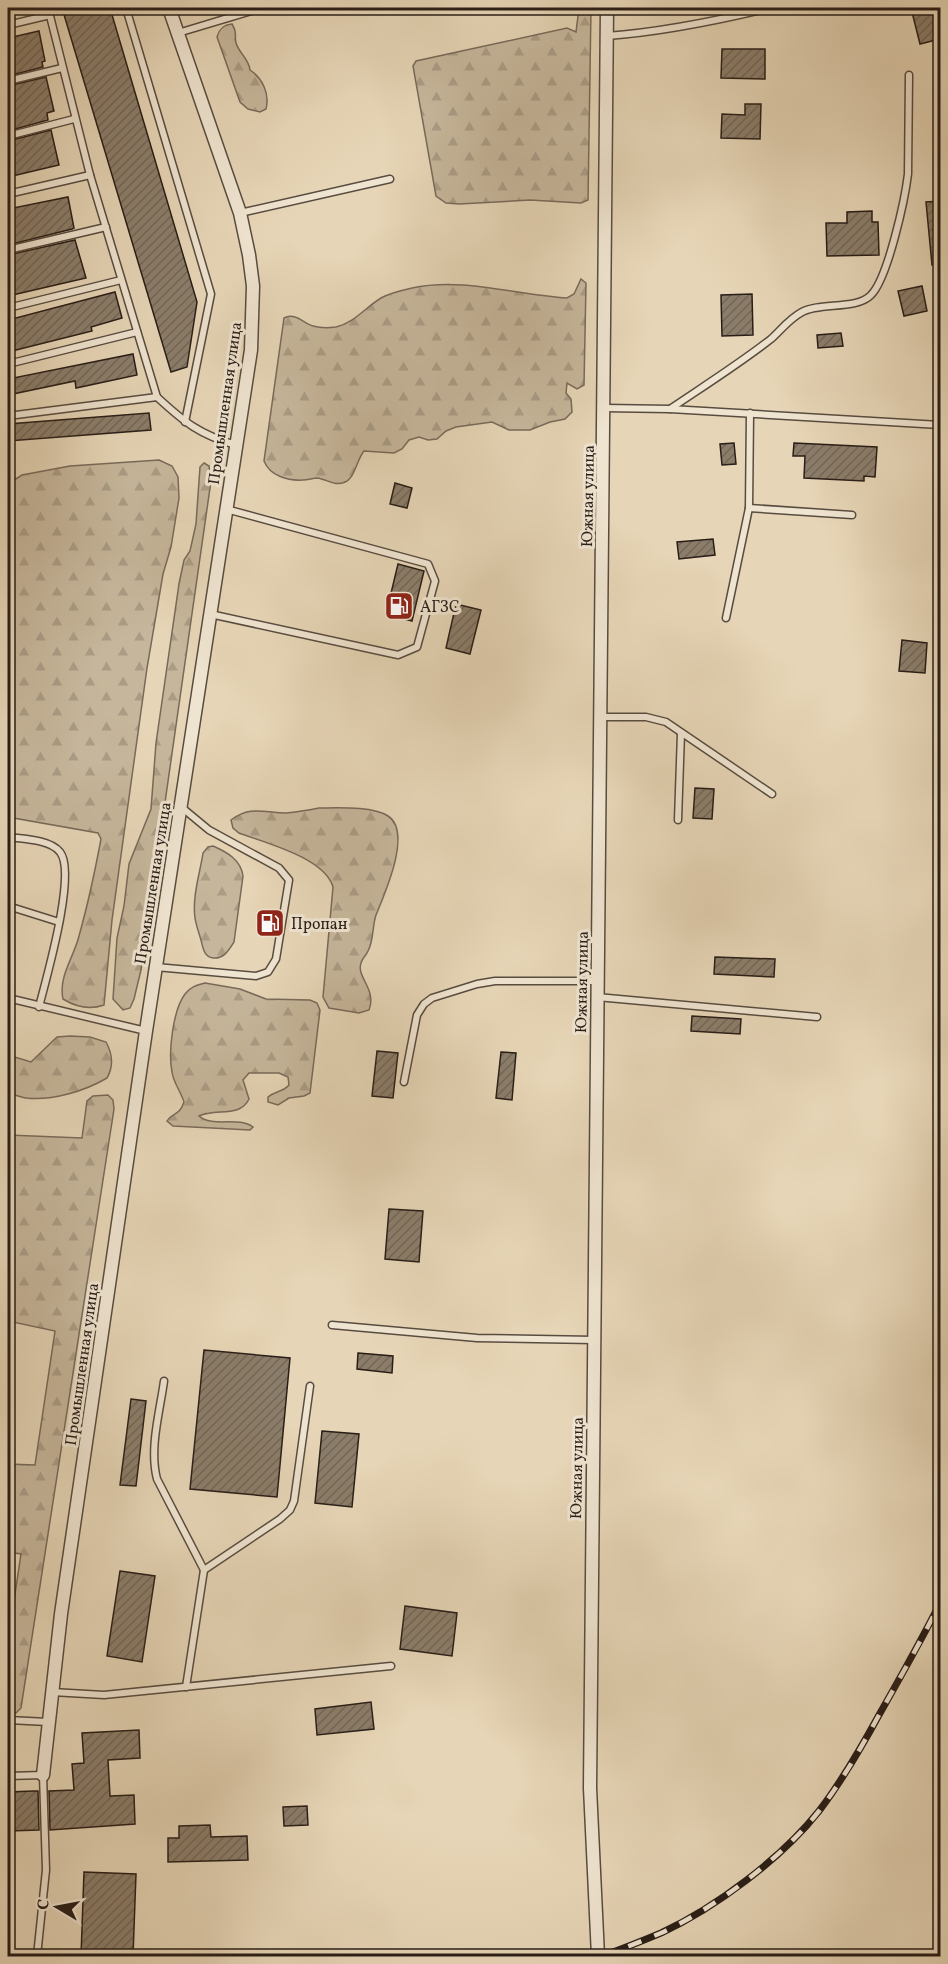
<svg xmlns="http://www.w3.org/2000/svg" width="948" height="1964" font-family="Vollkorn,serif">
<defs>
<pattern id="forest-firs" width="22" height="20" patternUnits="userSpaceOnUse" patternTransform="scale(1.5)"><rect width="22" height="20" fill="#c6b69b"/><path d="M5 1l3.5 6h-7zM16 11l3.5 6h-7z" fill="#aa9c85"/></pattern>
<pattern id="building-hatch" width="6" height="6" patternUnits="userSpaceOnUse" patternTransform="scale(1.5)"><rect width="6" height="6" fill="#8b7d6a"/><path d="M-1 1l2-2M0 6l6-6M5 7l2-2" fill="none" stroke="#726656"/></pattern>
</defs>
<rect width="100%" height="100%" fill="#e6d5b6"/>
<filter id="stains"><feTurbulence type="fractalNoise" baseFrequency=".00333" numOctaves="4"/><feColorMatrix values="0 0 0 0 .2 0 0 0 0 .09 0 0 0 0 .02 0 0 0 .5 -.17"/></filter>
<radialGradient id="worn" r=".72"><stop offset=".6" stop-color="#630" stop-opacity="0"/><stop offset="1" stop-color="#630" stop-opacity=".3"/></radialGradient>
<g fill="url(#forest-firs)" stroke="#786a5a" stroke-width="1.5">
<polygon points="579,8 591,8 588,200 581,203 530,200 459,204 446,203 436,196 413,66 416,61 567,28 576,32"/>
<path d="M232,24C238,33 234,34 236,43C239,53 249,59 250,70C262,78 270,93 266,109L260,112L248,109L240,102L217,37C219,29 223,25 232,24Z"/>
<path d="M581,279L586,283L584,385L577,389L567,383L566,393L571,399L572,412L565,419L550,422L530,430H509L492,422L456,427L446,431L437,439L428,440L419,437L409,440L402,449L394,453L364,451C357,459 355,478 345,482C335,487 327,479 317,478C313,478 308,480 303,480C288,481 270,476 264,461L284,318C295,312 303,323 313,326C320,328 328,328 336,327C354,323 366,307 381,298C389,293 403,290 412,288C462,277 516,295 567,298L574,294Z"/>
<path d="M159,460L172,466L178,477L179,498L171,547L163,574L147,668L112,920L104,1005C90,1010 76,1007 63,999C58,977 74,957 79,936C88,904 95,871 101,839L98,833L8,817V484L22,475L70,466Z"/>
<polygon points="204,463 209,466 211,481 141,970 134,999 130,1008 123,1010 113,999 117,938 124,906 129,864 151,809 156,743 179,584 184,560 190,551 196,524 200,467"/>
<path d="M319,808C338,808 372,806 388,816C413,832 384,895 376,915C372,927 374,940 368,951C366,956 362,958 361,963C356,977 377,989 369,1010L359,1013L329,1008L323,997L333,887C325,858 266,843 239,833L233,828L231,820C251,805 264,813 286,813C297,812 309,810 319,808Z"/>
<path d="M213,846C227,852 241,860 243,876L234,942C229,950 224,959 213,958C204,957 203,948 201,940C199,933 196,925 195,918C192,897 200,873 203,853L208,847Z"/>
<path d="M205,983L240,989L266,999L310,1000L317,1003L320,1010L310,1093L304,1096L289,1098L278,1105L268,1102V1097C275,1091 283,1092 289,1085L288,1077L279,1073H249L243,1080L249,1099C240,1118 216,1108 199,1116C213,1128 238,1116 253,1127L250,1130L173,1126L167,1121C172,1112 179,1117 184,1102C181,1092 173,1082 172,1072C168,1052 173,1010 185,994C190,987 197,985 205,983Z"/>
<path d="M70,1036L90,1037L106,1042C113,1055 114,1066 107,1078C85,1091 52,1101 26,1098C20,1097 13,1094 8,1093V1055L31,1062L57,1037Z"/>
<polygon points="108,1095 113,1100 114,1109 21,1708 16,1713 8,1712 8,1641 21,1554 8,1552 8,1464 35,1465 55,1331 8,1321 8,1135 82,1138 87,1101 93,1096"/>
</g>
<g fill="url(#building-hatch)" stroke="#291e18" stroke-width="1.5">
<polygon points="62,8 110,8 197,302 187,367 171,372"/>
<polygon points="911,8 940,8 940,39 920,44"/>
<polygon points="39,31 45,61 42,62 43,67 8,76 8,38"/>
<polygon points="722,49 765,49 765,79 721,78"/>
<polygon points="46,77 54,111 47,113 48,120 8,131 8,86"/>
<polygon points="745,104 761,104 760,139 721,138 722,114 745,115"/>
<polygon points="51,130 59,165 8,177 8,141"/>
<polygon points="68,197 74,228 72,229 8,245 8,209"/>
<polygon points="940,201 940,265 932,265 926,202"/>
<polygon points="872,211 872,222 878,222 879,255 827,256 826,223 847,223 847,212"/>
<polygon points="75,240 86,278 8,296 8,255"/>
<polygon points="922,286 927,311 904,316 898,291"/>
<polygon points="115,292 122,318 91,327 92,331 8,352 8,320"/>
<polygon points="752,294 753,335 722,336 721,295"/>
<polygon points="841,333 843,346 818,348 817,335"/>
<polygon points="133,354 137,375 76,388 75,381 8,395 8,379"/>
<polygon points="149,413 151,430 8,441 8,424"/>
<polygon points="734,443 736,464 722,465 720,444"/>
<polygon points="794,443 877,447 875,477 864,476 864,481 804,478 805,456 793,456"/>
<polygon points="395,483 412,488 407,508 390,504"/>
<polygon points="713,539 715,555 679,559 677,542"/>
<polygon points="398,564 424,571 412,621 386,614"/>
<polygon points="456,604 481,610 470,654 446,648"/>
<polygon points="902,640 927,643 925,673 899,671"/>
<polygon points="695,788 714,789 712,819 693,818"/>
<polygon points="715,957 775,959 774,977 714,974"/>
<polygon points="692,1016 741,1019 740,1034 691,1031"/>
<polygon points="377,1051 398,1053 393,1098 372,1096"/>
<polygon points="501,1052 516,1053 512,1100 496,1098"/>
<polygon points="389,1209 423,1211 419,1262 385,1259"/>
<polygon points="204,1350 290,1358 277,1497 190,1489"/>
<polygon points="358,1353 393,1356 392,1373 357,1369"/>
<polygon points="131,1399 146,1401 136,1486 120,1485"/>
<polygon points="322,1431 359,1434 352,1507 315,1503"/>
<polygon points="120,1571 155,1576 142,1662 107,1656"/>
<polygon points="405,1606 457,1613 452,1656 400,1649"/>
<polygon points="371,1702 374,1729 317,1735 315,1709"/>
<polygon points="139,1730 140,1758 108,1760 110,1796 134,1795 135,1824 50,1830 49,1791 74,1790 72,1764 84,1763 82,1733"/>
<polygon points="34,1791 38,1791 39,1830 8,1831 8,1792"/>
<polygon points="307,1806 308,1825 284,1826 283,1807"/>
<polygon points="210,1825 211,1837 247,1836 248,1860 168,1862 168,1838 179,1838 179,1826"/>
<polygon points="84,1872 136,1874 133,1956 81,1956"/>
</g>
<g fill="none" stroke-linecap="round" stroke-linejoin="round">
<g stroke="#584c40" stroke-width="9">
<g id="lane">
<polyline points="48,8 90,175 157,397"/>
<polyline points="126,8 211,294 185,422"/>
<polyline points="8,25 50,15"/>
<polyline points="178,33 261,8"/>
<path d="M607,36C663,32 716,21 770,8"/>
<polyline points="8,81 62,68"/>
<polyline points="8,136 74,119"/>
<polyline points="8,194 90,175"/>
<polyline points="240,213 390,179"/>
<polyline points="8,250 106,227"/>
<polyline points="8,308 121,280"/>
<polyline points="8,364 137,332"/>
<polyline points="604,408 670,409 940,425"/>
<path d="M670,409C704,386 739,364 771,339C781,330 789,319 802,312C820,302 857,310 871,295C888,278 905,199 908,174L909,75"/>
<path d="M8,416L157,397C184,422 200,435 236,445"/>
<polyline points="749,508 852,515"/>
<polyline points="210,614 398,655 417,647 435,581 428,564 226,509"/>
<polyline points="726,618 749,508 750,413"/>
<polyline points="601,717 646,717 666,722 772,794"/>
<polyline points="678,820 681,733"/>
<path d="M8,837C22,839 50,839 60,852C77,873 46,979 39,1007"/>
<polyline points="8,906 59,922"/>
<polyline points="156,967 256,976 268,972 276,959 289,880 279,868 209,830 180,806"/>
<polyline points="597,997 817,1017"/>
<polyline points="8,998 146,1031"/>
<polyline points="404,1082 417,1015 424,1004 432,998 477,984 495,981 598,981"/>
<polyline points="332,1325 477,1338 594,1340"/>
<path d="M164,1381C160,1411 149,1448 157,1479L204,1570L186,1687"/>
<polyline points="204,1570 280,1519 290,1510 294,1501 310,1386"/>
<polyline points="52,1692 104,1695 391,1666"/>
<polyline points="8,1720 48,1722"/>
<polyline points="8,1776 43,1775 46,1870 37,1956"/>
</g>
</g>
<g stroke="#584c40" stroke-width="15">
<g id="street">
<polyline points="43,1775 61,1614 146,1031 251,350 253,286 249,255 240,213 169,8"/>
<polyline points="598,1956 590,1788 607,8"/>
</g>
</g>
<use href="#lane" stroke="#efe4d0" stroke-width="6"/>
<use href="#street" stroke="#efe4d0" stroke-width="12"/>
<g stroke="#291e18" stroke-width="7">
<path id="rail" d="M602,1956C622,1949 642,1941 661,1933C715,1908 782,1858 819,1811C842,1781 861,1748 879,1715C900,1678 921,1641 940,1603"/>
</g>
<use href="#rail" stroke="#efe4d0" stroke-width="4.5" stroke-dasharray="14" stroke-linecap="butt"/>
</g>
<defs>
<g id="fuel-square" transform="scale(1.5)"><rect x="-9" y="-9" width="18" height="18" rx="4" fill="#8f2418" stroke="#efe4d0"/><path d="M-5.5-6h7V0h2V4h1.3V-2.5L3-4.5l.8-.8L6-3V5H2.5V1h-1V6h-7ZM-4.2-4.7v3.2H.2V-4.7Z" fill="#fff"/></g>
</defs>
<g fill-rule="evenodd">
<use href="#fuel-square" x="399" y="606"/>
<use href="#fuel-square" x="270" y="923"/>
</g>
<g text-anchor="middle" stroke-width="6" stroke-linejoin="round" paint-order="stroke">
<g font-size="16" fill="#291e18" stroke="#efe4d0">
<text transform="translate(224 403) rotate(-82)" y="6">Промышленная улица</text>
<text transform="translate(587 496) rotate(-89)" y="6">Южная улица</text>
<text transform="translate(152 883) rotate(-81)" y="6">Промышленная улица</text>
<text transform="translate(581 982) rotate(-89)" y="6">Южная улица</text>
<text transform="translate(81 1364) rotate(-82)" y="6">Промышленная улица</text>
<text transform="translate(576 1468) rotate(-89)" y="6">Южная улица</text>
</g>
<g font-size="16" fill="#291e18" stroke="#efe4d0" text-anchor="start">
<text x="420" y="612">АГЗС</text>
<text x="291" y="929">Пропан</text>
</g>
</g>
<rect width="948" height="1964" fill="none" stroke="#e6d5b6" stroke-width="30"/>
<rect x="9" y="9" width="930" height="1946" fill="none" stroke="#291e18" stroke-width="3"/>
<rect x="15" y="15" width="918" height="1934" fill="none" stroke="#291e18" stroke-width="1.5"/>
<g transform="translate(57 1907) rotate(280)" stroke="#efe4d0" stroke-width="4.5" paint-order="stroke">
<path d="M0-4.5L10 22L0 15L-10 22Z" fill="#291e18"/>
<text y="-9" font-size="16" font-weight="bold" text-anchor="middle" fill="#291e18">С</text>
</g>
<rect width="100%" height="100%" filter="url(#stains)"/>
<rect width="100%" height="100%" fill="url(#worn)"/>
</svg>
